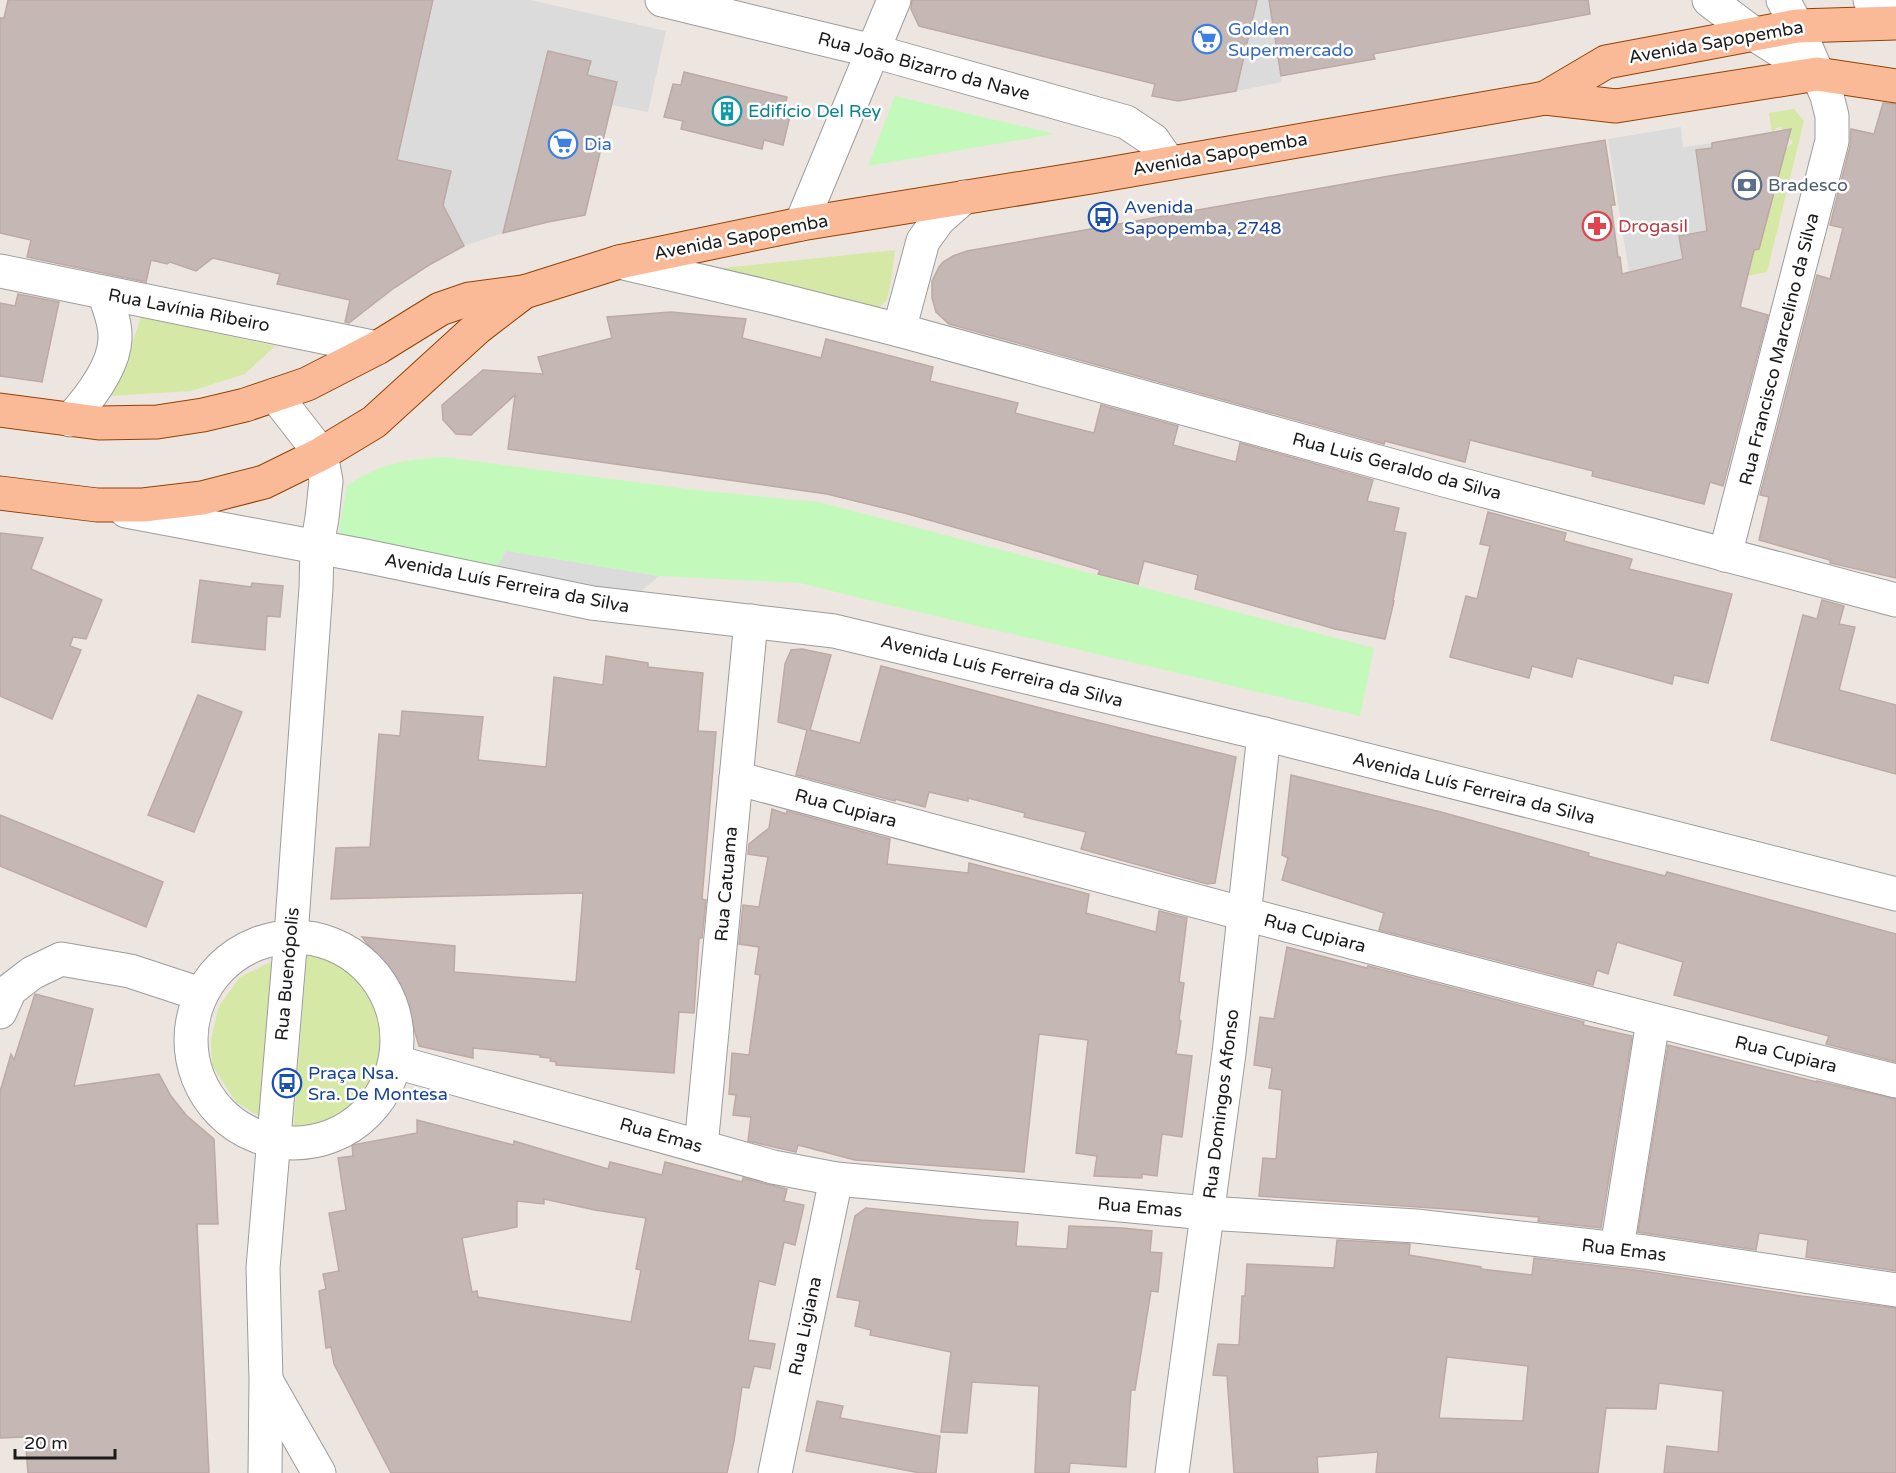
<svg xmlns="http://www.w3.org/2000/svg" width="1896" height="1473" font-family="'Varela Round',sans-serif">
<rect width="100%" height="100%" fill="#ede6e0"/>
<g fill="#d5e8a5">
<polygon points="1794,109 1804,121 1767,272 1747,276 1754,250 1759,249 1785,149 1793,143 1780,126 1772,132 1769,113"/>
<polygon points="895,250 891,281 887,300 873,313 713,269"/>
<polygon points="141,317 275,346 245,374 191,391 108,396 128,356"/>
<polygon points="307,954 339,961 361,983 382,1023 383,1064 363,1102 331,1125 293,1131"/>
<polygon points="283,956 271,1124 236,1102 212,1065 211,1039 219,1006 240,977"/>
</g>
<g fill="#c4f9bc">
<polygon points="895,96 1055,134 868,166"/>
<path d="M444,457L696,490L819,502L1374,648L1360,716L876,602L800,583L659,576L506,551L494,571L345,543L339,530L347,486C380,463 405,460 444,457Z"/>
</g>
<g fill="#dbdbdb">
<polygon points="434,0 531,0 666,31 648,112 611,105 617,82 587,75 590,61 548,52 503,233 464,246 442,204 451,171 397,161"/>
<polygon points="1257,0 1301,0 1306,24 1273,29 1282,82 1236,91"/>
<polygon points="1681,127 1683,147 1712,143 1731,280 1633,298 1608,139"/>
<polygon points="506,551 659,576 634,597 494,571"/>
</g>
<g fill="#c4b7b4" stroke="#bea9a3" stroke-width="1.5" fill-rule="evenodd">
<polygon points="8,0 433,0 397,160 451,171 443,205 464,246 429,265 394,288 349,323 345,322 350,300 277,284 280,274 213,258 196,271 170,262 167,264 151,260 146,282 27,257 31,240 0,233 0,18 4,18"/>
<polygon points="912,0 1257,0 1236,91 1178,101 1152,96 1155,84 919,26 911,9"/>
<polygon points="1269,0 1588,0 1590,14 1373,54 1375,59 1281,76"/>
<polygon points="548,51 591,61 587,75 617,82 585,215 548,222 503,233"/>
<polygon points="684,72 787,97 784,110 791,112 783,145 764,140 762,149 681,129 683,121 664,117 673,84 681,85"/>
<polygon points="1883,103 1896,104 1896,578 1830,563 1830,560 1759,540 1769,497 1760,495 1817,275 1830,279 1843,228 1830,225 1850,146 1851,129 1874,134"/>
<polygon points="1791,129 1759,249 1754,250 1740,307 1768,315 1723,486 1710,482 1704,504 1592,476 1593,471 1470,440 1465,462 1385,441 1384,444 949,324 936,312 932,298 932,281 939,267 943,262 953,256 967,251 1389,176 1605,140 1615,205 1611,205 1618,257 1620,257 1622,274 1683,259 1679,236 1707,231 1696,150 1712,148 1712,143"/>
<polygon points="18,294 59,302 42,382 0,376 0,303 15,306"/>
<polygon points="671,312 746,319 742,338 821,358 826,339 933,367 930,381 1018,403 1015,413 1094,433 1101,405 1178,426 1173,445 1236,462 1240,443 1373,480 1367,501 1399,508 1394,531 1406,533 1393,601 1394,601 1385,639 1335,629 1195,589 1198,575 1144,561 1138,584 1098,574 1100,570 1023,547 908,514 827,494 508,449 515,395 471,435 456,434 443,420 442,405 483,370 543,374 538,357 612,338 607,317"/>
<polygon points="1488,512 1566,533 1564,541 1632,559 1629,569 1732,594 1708,683 1674,675 1672,684 1577,658 1572,677 1532,666 1529,678 1450,657 1466,596 1477,599 1490,546 1480,544"/>
<polygon points="0,533 43,538 31,569 102,600 86,639 73,637 70,646 81,650 52,719 0,696"/>
<polygon points="200,580 251,587 252,583 283,586 280,617 267,616 265,650 192,642"/>
<polygon points="1822,600 1844,606 1839,624 1855,627 1839,690 1896,705 1896,774 1771,740 1803,615 1817,619"/>
<polygon points="802,649 831,655 810,730 860,743 881,666 1052,711 1236,757 1215,883 1207,884 1081,849 1086,832 1024,817 1025,813 968,798 968,801 929,792 925,807 895,799 895,801 796,775 807,730 778,722 785,664 791,650"/>
<polygon points="606,656 648,663 648,667 703,673 698,731 716,732 702,899 706,900 702,938 699,938 694,1013 679,1012 674,1073 556,1065 556,1062 550,1061 551,1058 540,1057 540,1055 473,1048 473,1058 419,1046 412,1022 383,964 362,937 455,946 454,972 576,982 583,893 331,899 336,848 370,847 379,734 400,736 402,711 483,717 478,760 546,767 554,677 603,685"/>
<polygon points="198,695 242,712 194,832 148,815"/>
<polygon points="1291,775 1441,812 1589,853 1588,856 1665,876 1667,872 1896,934 1896,1062 1826,1044 1829,1036 1674,995 1683,962 1617,942 1608,974 1597,970 1593,985 1379,930 1384,913 1282,880 1288,858 1282,855"/>
<polygon points="772,809 786,814 787,811 890,839 887,864 968,873 969,863 1089,894 1086,913 1156,932 1159,911 1187,918 1179,982 1184,983 1179,1020 1181,1021 1176,1054 1192,1056 1182,1137 1162,1134 1157,1176 1142,1174 1142,1178 1094,1176 1097,1156 1076,1153 1088,1040 1039,1034 1024,1172 855,1160 798,1145 796,1152 748,1141 751,1117 733,1115 736,1095 729,1094 732,1053 749,1055 760,975 755,974 759,947 739,944 743,905 759,907 768,857 748,854 749,844 769,828"/>
<polygon points="0,815 163,882 146,927 0,866"/>
<polygon points="1287,947 1367,968 1368,966 1584,1022 1583,1025 1632,1036 1601,1228 1538,1221 1539,1217 1461,1210 1259,1196 1263,1158 1276,1159 1282,1090 1269,1088 1272,1068 1254,1065 1260,1017 1274,1019"/>
<polygon points="35,994 93,1009 74,1086 159,1074 171,1096 186,1115 214,1139 218,1224 197,1224 209,1473 28,1473 25,1437 0,1438 0,1092 11,1054 14,1060"/>
<polygon points="1668,1045 1817,1082 1817,1081 1896,1099 1896,1271 1806,1257 1808,1240 1759,1233 1756,1250 1638,1232"/>
<path d="M417,1120L514,1145V1141L608,1169L610,1162L662,1175L665,1162L742,1182L743,1178L787,1189L784,1201L804,1205L795,1245L784,1242L775,1285L759,1281L748,1340L775,1344L770,1369L754,1366L749,1388L742,1387L734,1441L727,1473H391L334,1364L331,1347L326,1348L319,1291L326,1289L323,1274L339,1271L329,1213L346,1210L338,1158L353,1156L352,1145L417,1133ZM544,1199L595,1210L646,1218L636,1269L641,1270L631,1322L478,1297L477,1291L472,1292L462,1238L517,1227V1201L544,1204Z"/>
<polygon points="866,1208 981,1220 1018,1222 1016,1246 1067,1249 1069,1226 1122,1228 1152,1231 1150,1252 1162,1253 1158,1292 1151,1291 1135,1390 1131,1390 1126,1467 1070,1463 1069,1473 1035,1473 1039,1386 972,1382 967,1433 941,1432 951,1352 870,1335 871,1330 855,1326 860,1301 837,1297 855,1216"/>
<path d="M1337,1240L1410,1244L1409,1255L1481,1267V1269L1532,1275L1534,1258L1643,1271L1801,1296L1896,1308V1473H1664L1667,1446L1718,1452L1723,1391L1659,1383L1656,1409L1606,1408L1598,1473H1376L1378,1452L1317,1457L1318,1473H1234L1227,1376L1213,1375L1218,1344L1239,1345L1242,1296H1245L1247,1264L1334,1268ZM1447,1357L1528,1366L1523,1421L1439,1418Z"/>
<polygon points="817,1401 843,1406 840,1418 940,1436 936,1473 920,1473 806,1451"/>
</g>
<g fill="none" stroke-linecap="round" stroke-linejoin="round">
<g stroke="#9c9c9c" stroke-width="35">
<g id="minor">
<polyline points="662,0 873,51 1126,122 1153,140 1169,163"/>
<polyline points="1709,0 1754,34 1817,74"/>
<polyline points="1870,0 1896,9"/>
<polyline points="801,224 894,0"/>
<polyline points="619,262 769,297 899,330 1444,480 1896,600"/>
<polyline points="0,271 377,348"/>
<polyline points="899,330 923,241 939,219 964,197"/>
<path d="M70,420C88,400 114,367 115,339C116,323 109,308 104,293"/>
<polyline points="126,511 365,556 592,603 834,631 1264,734 1896,894"/>
<polyline points="1725,555 1832,141 1832,116 1827,96 1797,26 1783,0"/>
<path d="M736,778C1122,882 1508,985 1896,1081"/>
<circle cx="294" cy="1040" r="103"/>
<polyline points="0,1012 10,990 32,973 61,959 130,971 200,994"/>
<polyline points="396,1062 773,1167 836,1179 914,1186 1207,1213 1416,1226 1645,1252 1896,1290"/>
<polyline points="701,1147 751,621"/>
<polyline points="1617,1248 1653,1021"/>
<polyline points="267,1382 319,1473"/>
<polyline points="265,1473 266,1380 263,1268 291,936 316,588 317,546 322,518 326,481 321,454 275,395"/>
<polyline points="775,1473 836,1179"/>
<polyline points="1172,1473 1229,1053 1264,734"/>
</g>
</g>
<g stroke="#924200" stroke-width="35">
<g id="major">
<polyline points="1545,98 1606,62 1797,26 1896,23"/>
<polyline points="0,410 99,423 157,422 203,415 245,405 307,384 377,348 440,309 469,299 522,292"/>
<polyline points="0,493 97,505 143,505 202,498 264,482 321,454 374,422 477,328 524,292 619,262 801,224 1091,177 1545,98 1616,106 1817,74 1896,86"/>
</g>
</g>
<use href="#minor" stroke="#fff" stroke-width="33"/>
<use href="#major" stroke="#fbba97" stroke-width="33"/>
</g>
<defs>
<g id="supermarket-ring" transform="scale(1.5)"><circle r="9.5" fill="#fff" stroke="#3f7fe0" stroke-width="1.5"/><path d="M-6-5.5h2.5l.6 2H6L4.5 2H-2.5L-4.4-4H-6ZM-1.5 3.2a1.3 1.3 0 1 0 .1 0ZM3 3.2a1.3 1.3 0 1 0 .1 0Z" fill="#3f7fe0"/></g>
<g id="building-ring" transform="scale(1.5)"><circle r="9.5" fill="#fff" stroke="#0f9aa8" stroke-width="1.5"/><path d="M-4-6H4V6H1V3H-1V6H-4ZM-2.5-4.3h1.7v1.8h-1.7ZM.8-4.3h1.7v1.8H.8ZM-2.5-1h1.7V.8h-1.7ZM.8-1h1.7V.8H.8Z" fill="#0f9aa8"/></g>
<g id="bank-ring" transform="scale(1.5)"><circle r="9.5" fill="#fff" stroke="#5c6f8a" stroke-width="1.5"/><path d="M-6-4H6V4H-6ZM0-2.3a2.3 2.3 0 1 0 0 4.6a2.3 2.3 0 1 0 0-4.6Z" fill="#5c6f8a"/></g>
<g id="bus-ring" transform="scale(1.5)"><circle r="9.5" fill="#fff" stroke="#1a4fb4" stroke-width="1.5"/><path d="M-5-6H5V4H4V6H2V4H-2V6H-4V4H-5ZM-3.5-4V0h7V-4ZM-3.5 1.2v1.5H-2V1.2ZM2 1.2v1.5H3.5V1.2Z" fill="#1a4fb4"/></g>
<g id="pharmacy-ring" transform="scale(1.5)"><circle r="9.5" fill="#fff" stroke="#e0444e" stroke-width="1.5"/><path d="M-2-6h4v4h4v4h-4v4h-4v-4h-4v-4h4Z" fill="#e0444e"/></g>
</defs>
<g fill-rule="evenodd">
<use href="#supermarket-ring" x="1207" y="39"/>
<use href="#building-ring" x="727" y="111"/>
<use href="#supermarket-ring" x="563" y="144"/>
<use href="#bank-ring" x="1747" y="185"/>
<use href="#bus-ring" x="1103" y="217"/>
<use href="#pharmacy-ring" x="1597" y="226"/>
<use href="#bus-ring" x="287" y="1083"/>
</g>
<g text-anchor="middle" stroke-width="5" stroke-linejoin="round" paint-order="stroke">
<g font-size="18" fill="#366cbe" stroke="#fff" text-anchor="start">
<text x="1228" y="35">Golden<tspan x="1228" dy="21">Supermercado</tspan></text>
<text x="584" y="150">Dia</text>
</g>
<g font-size="18" fill="#1b1b1b" stroke="#fff">
<text transform="translate(1716 42) rotate(-10)" y="6">Avenida Sapopemba</text>
<text transform="translate(924 66) rotate(15)" y="6">Rua João Bizarro da Nave</text>
<text transform="translate(1220 154) rotate(-10)" y="6">Avenida Sapopemba</text>
<text transform="translate(741 237) rotate(-11)" y="6">Avenida Sapopemba</text>
<text transform="translate(189 310) rotate(11)" y="6">Rua Lavínia Ribeiro</text>
<text transform="translate(1779 349) rotate(-76)" y="6">Rua Francisco Marcelino da Silva</text>
<text transform="translate(1397 466) rotate(15)" y="6">Rua Luis Geraldo da Silva</text>
<text transform="translate(507 583) rotate(11)" y="6">Avenida Luís Ferreira da Silva</text>
<text transform="translate(1002 671) rotate(14)" y="6">Avenida Luís Ferreira da Silva</text>
<text transform="translate(1474 788) rotate(14)" y="6">Avenida Luís Ferreira da Silva</text>
<text transform="translate(846 808) rotate(15)" y="6">Rua Cupiara</text>
<text transform="translate(726 884) rotate(-85)" y="6">Rua Catuama</text>
<text transform="translate(1315 933) rotate(15)" y="6">Rua Cupiara</text>
<text transform="translate(287 974) rotate(-85)" y="6">Rua Buenópolis</text>
<text transform="translate(1786 1054) rotate(14)" y="6">Rua Cupiara</text>
<text transform="translate(1221 1104) rotate(-83)" y="6">Rua Domingos Afonso</text>
<text transform="translate(661 1135) rotate(16)" y="6">Rua Emas</text>
<text transform="translate(1140 1207) rotate(5)" y="6">Rua Emas</text>
<text transform="translate(1624 1250) rotate(7)" y="6">Rua Emas</text>
<text transform="translate(805 1326) rotate(-78)" y="6">Rua Ligiana</text>
</g>
<g font-size="18" fill="#0d838f" stroke="#fff" text-anchor="start">
<text x="748" y="117">Edifício Del Rey</text>
</g>
<g font-size="18" fill="#4e5e75" stroke="#fff" text-anchor="start">
<text x="1768" y="191">Bradesco</text>
</g>
<g font-size="18" fill="#164399" stroke="#fff" text-anchor="start">
<text x="1124" y="213">Avenida<tspan x="1124" dy="21">Sapopemba, 2748</tspan></text>
<text x="308" y="1079">Praça Nsa.<tspan x="308" dy="21">Sra. De Montesa</tspan></text>
</g>
<g font-size="18" fill="#be3a42" stroke="#fff" text-anchor="start">
<text x="1618" y="232">Drogasil</text>
</g>
</g>
<path d="M15 1449v9h100v-9" fill="none" stroke="#1b1b1b" stroke-width="3"/>
<text x="24" y="1449" font-size="18" fill="#1b1b1b" stroke="#ffffff" stroke-width="4.5" paint-order="stroke">20 m</text>
</svg>
